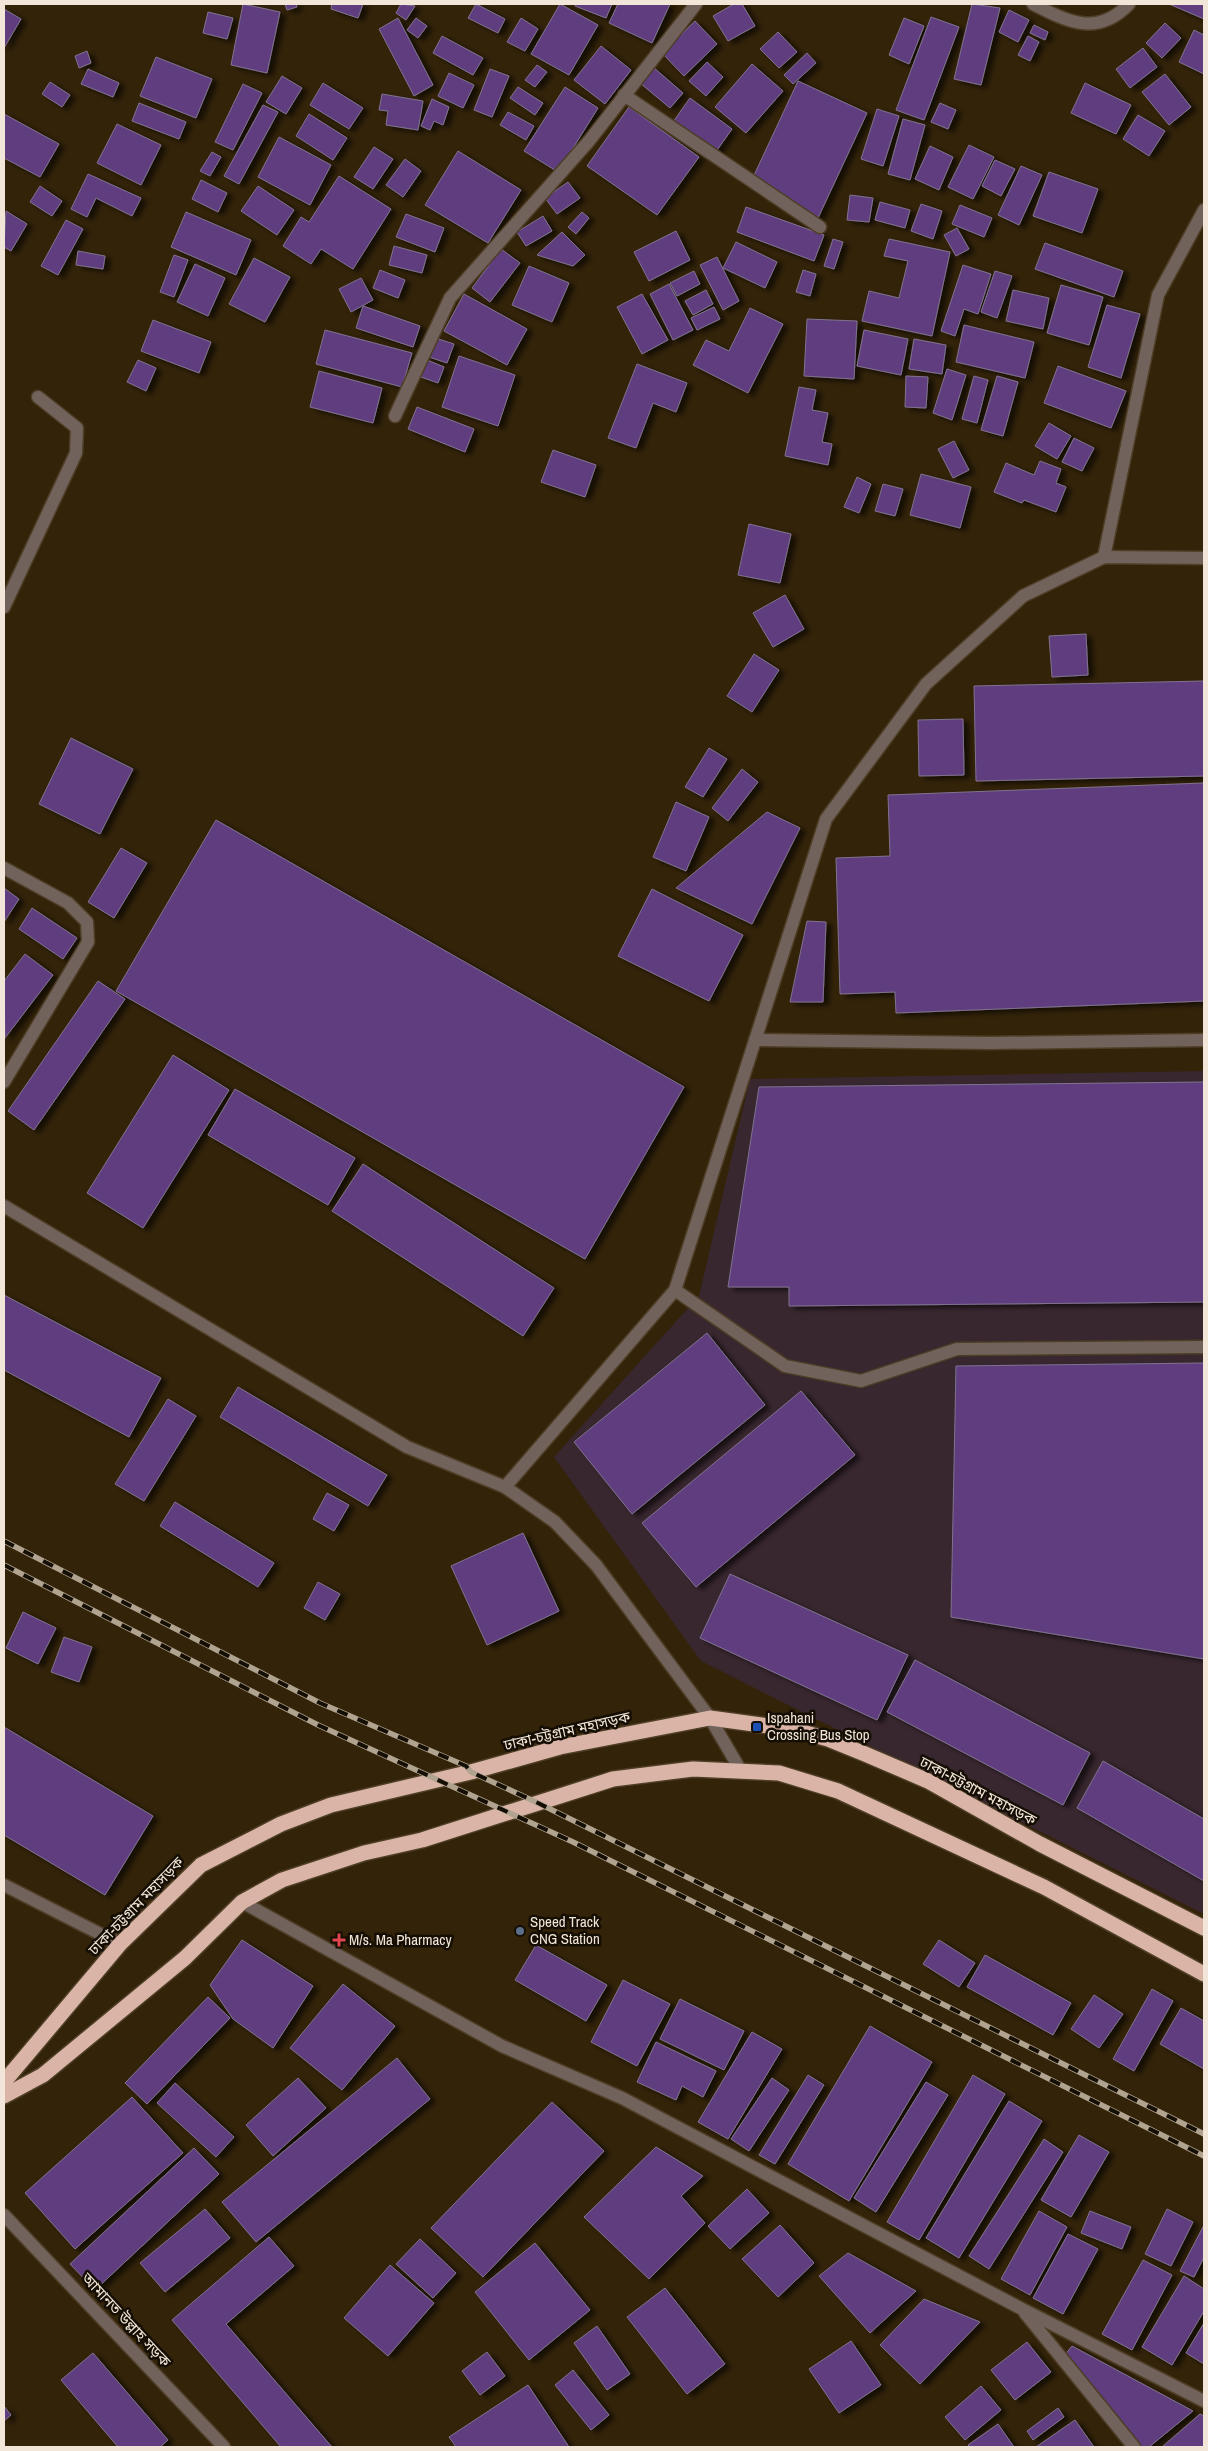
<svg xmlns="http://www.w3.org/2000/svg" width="1208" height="2451" font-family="'Archivo Narrow','Noto Sans Bengali',sans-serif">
<defs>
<filter id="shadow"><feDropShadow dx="5.5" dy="3" stdDeviation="2.5" flood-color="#0009"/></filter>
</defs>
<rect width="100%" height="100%" fill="#332309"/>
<polygon fill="#39272f" points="1204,1071 1204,1914 701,1661 554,1457 699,1296 750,1079"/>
<g fill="#5e3d7e" stroke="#807390" filter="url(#shadow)">
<polygon points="243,4 280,12 267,73 231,65"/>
<polygon points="285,4 296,4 297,7 287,10"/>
<polygon points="332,4 363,4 358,18 331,9"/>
<polygon points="401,4 415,6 406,20 396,13"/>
<polygon points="476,4 505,19 498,33 468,18"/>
<polygon points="560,4 598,25 569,75 531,54"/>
<polygon points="576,4 612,4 606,18 575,6"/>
<polygon points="618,4 670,4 652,43 609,23"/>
<polygon points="734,4 742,4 755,26 728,41 713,16"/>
<polygon points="972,4 1000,8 981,85 954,79"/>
<polygon points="1169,4 1204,4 1204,19"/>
<polygon points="4,9 21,19 4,48"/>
<polygon points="1009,10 1029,20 1018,42 999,32"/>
<polygon points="208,12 233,18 227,39 203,33"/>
<polygon points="931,17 959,27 924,120 896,110"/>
<polygon points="398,18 433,85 414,96 379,29"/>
<polygon points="416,18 427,26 418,38 407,30"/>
<polygon points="521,18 538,29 525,51 507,42"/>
<polygon points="904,18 924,26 909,64 889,55"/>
<polygon points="695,21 717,44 684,76 662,53"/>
<polygon points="1165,23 1181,38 1162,58 1146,43"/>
<polygon points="1034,25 1048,32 1045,40 1030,33"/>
<polygon points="1194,30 1204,35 1204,74 1179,62"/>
<polygon points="778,32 797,52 779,68 760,49"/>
<polygon points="442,36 483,58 473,75 433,53"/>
<polygon points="1028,36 1039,42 1030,61 1018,55"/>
<polygon points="601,46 631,70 605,104 574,80"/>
<polygon points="1143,48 1157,67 1130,88 1116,69"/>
<polygon points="87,51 91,63 79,68 75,56"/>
<polygon points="807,53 816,63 793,84 784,75"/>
<polygon points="156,57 212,79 196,118 140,96"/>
<polygon points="707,62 723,77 706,96 689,81"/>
<polygon points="752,64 783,91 746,133 715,107"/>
<polygon points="537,65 547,72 535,87 525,80"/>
<polygon points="653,67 683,93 670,108 640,83"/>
<polygon points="88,69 119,83 113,97 81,84"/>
<polygon points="490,69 509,76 492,117 474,110"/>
<polygon points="449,73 474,85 463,108 438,96"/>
<polygon points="1165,74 1191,107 1169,125 1142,92"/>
<polygon points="282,76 302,88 286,114 266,102"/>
<polygon points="798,81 867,113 818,218 749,186"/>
<polygon points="50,82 70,95 62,107 42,94"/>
<polygon points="323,83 363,108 349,129 310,105"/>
<polygon points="1085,83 1131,105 1116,134 1071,113"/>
<polygon points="243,84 262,93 233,150 215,142"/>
<polygon points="518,87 543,103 535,115 510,98"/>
<polygon points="565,87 598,108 558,172 524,151"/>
<polygon points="382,94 423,101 418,130 386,125 388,111 379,110"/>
<polygon points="690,98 732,129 715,153 673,122"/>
<polygon points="432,99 449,107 443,125 434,121 430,130 421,126"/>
<polygon points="139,103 186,122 179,139 132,121"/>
<polygon points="940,103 956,110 948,129 931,122"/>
<polygon points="263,105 278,112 239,184 224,176"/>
<polygon points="629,107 699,157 657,215 587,166"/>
<polygon points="877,109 899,116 883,166 861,159"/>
<polygon points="508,112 534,126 526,140 500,125"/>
<polygon points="4,114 59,144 40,177 4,158"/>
<polygon points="309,114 347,138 333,160 296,136"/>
<polygon points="1138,115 1165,131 1149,156 1123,139"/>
<polygon points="903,119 925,125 910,180 888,174"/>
<polygon points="117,124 161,145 141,185 97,163"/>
<polygon points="279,137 331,165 310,205 258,177"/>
<polygon points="969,145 994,157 973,199 948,187"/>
<polygon points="930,146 953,157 939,190 915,179"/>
<polygon points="374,147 393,159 373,189 354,177"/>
<polygon points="458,151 521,190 488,243 425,205"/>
<polygon points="212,152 221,157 210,176 200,171"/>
<polygon points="405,159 421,171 403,197 386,185"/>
<polygon points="995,160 1015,169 1001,196 982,186"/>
<polygon points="1021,166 1042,175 1019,225 998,215"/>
<polygon points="1049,172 1098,189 1082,233 1033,216"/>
<polygon points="88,174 141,198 132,216 96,198 87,217 71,209"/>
<polygon points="339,176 391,209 353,269 321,249 311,264 283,246 301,217 309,222"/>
<polygon points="201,180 227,193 218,212 192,199"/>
<polygon points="568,182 580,198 557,214 545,198"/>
<polygon points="40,186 62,201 52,216 30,202"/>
<polygon points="258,186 294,210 277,235 241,211"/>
<polygon points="850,195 873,198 869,222 847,220"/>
<polygon points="880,202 910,210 905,228 875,220"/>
<polygon points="921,204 942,211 933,239 911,231"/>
<polygon points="960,205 992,218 984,237 952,224"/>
<polygon points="746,207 824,235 814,261 737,232"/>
<polygon points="6,211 27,224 11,251 4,247"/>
<polygon points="186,212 251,240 236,275 171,247"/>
<polygon points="582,212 589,218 576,234 568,227"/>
<polygon points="406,214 444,228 435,252 396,237"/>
<polygon points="543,216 552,231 526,246 517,232"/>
<polygon points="66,220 83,229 58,275 41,266"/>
<polygon points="957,228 969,249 956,256 944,235"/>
<polygon points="676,231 690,260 649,281 634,252"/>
<polygon points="562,232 585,255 573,266 537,255"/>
<polygon points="833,239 843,242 834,269 824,266"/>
<polygon points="889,239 950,252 932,336 862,321 869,291 899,298 908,261 884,256"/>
<polygon points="736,242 777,262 765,288 723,268"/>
<polygon points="1045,243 1123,271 1114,297 1035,269"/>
<polygon points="394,246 427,255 422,273 389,265"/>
<polygon points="501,249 520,263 490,302 472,288"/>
<polygon points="78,251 105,256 103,269 76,265"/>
<polygon points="174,255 188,260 174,297 160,292"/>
<polygon points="717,257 739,301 723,310 700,265"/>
<polygon points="254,258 290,277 265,322 229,304"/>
<polygon points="195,264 225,278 208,316 177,302"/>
<polygon points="963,265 991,274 978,314 964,309 955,336 941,331"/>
<polygon points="529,266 569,283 552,322 512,305"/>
<polygon points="380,270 405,280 398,298 373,288"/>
<polygon points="803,270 816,274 810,296 796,292"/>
<polygon points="694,271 700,284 677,296 670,283"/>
<polygon points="995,271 1012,276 997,318 981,312"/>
<polygon points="361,278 373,300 351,312 339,289"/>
<polygon points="669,284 693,330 673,340 650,294"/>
<polygon points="1061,285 1103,297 1089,345 1047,333"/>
<polygon points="706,290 713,304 693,315 685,301"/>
<polygon points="1013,290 1049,298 1043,329 1006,321"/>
<polygon points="464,294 527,329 507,365 444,331"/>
<polygon points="642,294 668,340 642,354 617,307"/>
<polygon points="1107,305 1140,314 1121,378 1088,367"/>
<polygon points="363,306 420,326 413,347 356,328"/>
<polygon points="714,307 720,319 697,330 691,318"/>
<polygon points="750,308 783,324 748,393 693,365 706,340 729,351"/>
<polygon points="807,319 857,321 854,379 804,376"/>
<polygon points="153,320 211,342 199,373 141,351"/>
<polygon points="964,325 1034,342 1025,378 956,362"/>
<polygon points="325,330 412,353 402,387 316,364"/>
<polygon points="864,330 908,339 901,375 857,366"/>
<polygon points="432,337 454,344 447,363 426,356"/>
<polygon points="914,339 946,345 942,374 909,369"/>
<polygon points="459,356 515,375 498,426 442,407"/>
<polygon points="138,360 156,368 146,391 127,382"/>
<polygon points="427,360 444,367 438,383 421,377"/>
<polygon points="637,364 687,383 676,412 653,403 636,448 608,438"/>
<polygon points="1058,366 1126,391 1111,428 1044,403"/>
<polygon points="947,369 966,375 952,420 933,413"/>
<polygon points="319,371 382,388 373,423 310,407"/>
<polygon points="906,376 928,377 926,408 905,407"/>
<polygon points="974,376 988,380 977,423 962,419"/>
<polygon points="997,376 1018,382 1003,436 981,430"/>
<polygon points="799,387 816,390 812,410 828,413 822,442 832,444 828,465 785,456"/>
<polygon points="417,407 474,429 465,452 408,429"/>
<polygon points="1049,423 1071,436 1057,459 1035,446"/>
<polygon points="1074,438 1094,448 1082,471 1062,462"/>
<polygon points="954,441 969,470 953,478 938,449"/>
<polygon points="553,450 596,465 585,497 541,482"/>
<polygon points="1040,461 1061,469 1056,483 1066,487 1056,512 1024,500 1022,503 994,492 1006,463 1034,475"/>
<polygon points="921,474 971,487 960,528 910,515"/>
<polygon points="857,477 871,484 859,513 844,507"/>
<polygon points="883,484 903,489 895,516 875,511"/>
<polygon points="749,524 791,534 780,583 738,575"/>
<polygon points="785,595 804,629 773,647 753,613"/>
<polygon points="1086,634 1088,675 1052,677 1049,636"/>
<polygon points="754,654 779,670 752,712 727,696"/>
<polygon points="1204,681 1204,776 976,781 974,686"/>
<polygon points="963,719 964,775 919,776 918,720"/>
<polygon points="71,738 133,769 100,834 39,804"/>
<polygon points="709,748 727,759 703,797 685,787"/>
<polygon points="742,769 758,782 728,821 712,808"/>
<polygon points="1204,783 1204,1001 896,1013 895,992 840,994 836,858 890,856 888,795"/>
<polygon points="676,802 709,817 686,871 653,857"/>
<polygon points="767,812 800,828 752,924 676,888"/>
<polygon points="216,820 684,1087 585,1259 116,991"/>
<polygon points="121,848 147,863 114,918 88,902"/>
<polygon points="4,888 19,899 4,922"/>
<polygon points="652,889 743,935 709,1001 618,956"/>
<polygon points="32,908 77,938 63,959 19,929"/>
<polygon points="807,921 826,922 823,1002 790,1002"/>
<polygon points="25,954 53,975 5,1038 4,981"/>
<polygon points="98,981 125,999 34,1130 8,1111"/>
<polygon points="173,1055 229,1090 143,1228 87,1193"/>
<polygon points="1204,1082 1204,1302 789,1306 789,1287 728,1287 759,1087"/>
<polygon points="235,1089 355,1158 328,1205 208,1135"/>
<polygon points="363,1164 554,1288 523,1336 332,1211"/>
<polygon points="4,1295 161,1378 129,1437 4,1370"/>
<polygon points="707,1333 765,1405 632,1514 574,1442"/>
<polygon points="1204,1363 1204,1659 951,1617 956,1366"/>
<polygon points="238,1387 387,1475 368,1506 220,1417"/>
<polygon points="801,1391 855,1455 696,1587 642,1523"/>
<polygon points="168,1399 196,1416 144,1501 115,1484"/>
<polygon points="327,1493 349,1505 334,1531 313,1519"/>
<polygon points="175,1502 274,1563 258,1587 160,1526"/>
<polygon points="523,1533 559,1611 487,1645 451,1566"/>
<polygon points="730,1574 908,1655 877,1720 700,1638"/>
<polygon points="318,1582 340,1594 325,1620 304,1608"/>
<polygon points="23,1612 56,1628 38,1664 6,1648"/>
<polygon points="64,1637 92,1647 79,1682 51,1672"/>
<polygon points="915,1660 1090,1753 1063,1805 887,1712"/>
<polygon points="4,1727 153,1816 105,1895 4,1835"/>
<polygon points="1103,1761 1204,1819 1204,1881 1077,1808"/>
<polygon points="242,1940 313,1986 273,2048 233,2019 210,1985"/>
<polygon points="939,1940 975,1963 959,1987 923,1964"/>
<polygon points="536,1945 607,1985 586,2021 515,1980"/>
<polygon points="985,1955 1071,2003 1053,2035 967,1987"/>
<polygon points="623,1980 670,2004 637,2066 591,2042"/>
<polygon points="343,1984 395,2026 342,2090 290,2048"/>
<polygon points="1152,1989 1173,2001 1134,2071 1113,2059"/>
<polygon points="1094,1995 1123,2014 1099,2048 1071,2029"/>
<polygon points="208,1997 230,2018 147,2104 125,2083"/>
<polygon points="680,1999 744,2031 724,2070 660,2039"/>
<polygon points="1181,2008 1204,2021 1204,2069 1160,2044"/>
<polygon points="870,2026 932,2062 849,2201 788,2164"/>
<polygon points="752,2032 782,2049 728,2139 698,2122"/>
<polygon points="656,2042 716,2071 703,2097 682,2086 676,2100 637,2082"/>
<polygon points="397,2058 430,2099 256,2242 222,2202"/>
<polygon points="808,2075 824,2085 775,2164 759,2155"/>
<polygon points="973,2075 1005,2094 919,2240 887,2222"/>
<polygon points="298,2078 326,2108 273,2156 246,2125"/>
<polygon points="772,2078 789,2090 749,2151 731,2139"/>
<polygon points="926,2082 948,2095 876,2212 854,2198"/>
<polygon points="175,2083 234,2137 216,2157 157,2103"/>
<polygon points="132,2097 183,2153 75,2249 25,2193"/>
<polygon points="1009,2101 1042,2121 959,2258 926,2238"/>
<polygon points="552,2102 604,2151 483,2277 431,2228"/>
<polygon points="1079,2135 1109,2152 1071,2217 1041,2200"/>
<polygon points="1044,2139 1063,2152 989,2269 969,2256"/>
<polygon points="656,2147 703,2176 681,2196 705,2223 649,2279 584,2217"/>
<polygon points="194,2148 219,2174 95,2290 70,2264"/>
<polygon points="747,2189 769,2213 730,2249 708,2226"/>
<polygon points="205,2209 230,2238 165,2292 140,2263"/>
<polygon points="1167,2209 1193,2222 1171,2266 1145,2254"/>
<polygon points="1039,2211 1067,2227 1030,2295 1001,2279"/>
<polygon points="1090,2211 1131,2227 1122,2249 1081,2233"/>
<polygon points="780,2225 814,2263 778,2297 742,2259"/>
<polygon points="1204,2225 1204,2257 1194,2277 1180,2271"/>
<polygon points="1068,2234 1098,2249 1063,2314 1033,2298"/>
<polygon points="269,2237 294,2266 226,2324 332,2447 281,2447 172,2320"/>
<polygon points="420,2239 456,2273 433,2298 396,2264"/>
<polygon points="535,2243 590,2310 529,2360 475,2292"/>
<polygon points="848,2253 916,2291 870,2333 819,2276"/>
<polygon points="1143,2260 1172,2275 1132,2350 1102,2334"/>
<polygon points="390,2265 434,2303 388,2356 344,2318"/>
<polygon points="1184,2276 1204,2289 1204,2311 1172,2365 1142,2347"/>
<polygon points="665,2288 725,2364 687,2394 627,2317"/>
<polygon points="924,2299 980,2322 920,2384 880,2345"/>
<polygon points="1204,2323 1204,2364 1186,2353"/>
<polygon points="597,2326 630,2374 607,2390 574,2343"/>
<polygon points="851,2341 881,2385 839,2413 809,2369"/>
<polygon points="1027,2342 1051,2372 1015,2400 991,2370"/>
<polygon points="1072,2346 1193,2411 1149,2447 1141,2447 1064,2356"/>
<polygon points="487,2352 505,2376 480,2395 462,2371"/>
<polygon points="93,2353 168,2440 160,2447 118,2447 61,2380"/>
<polygon points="573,2370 609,2415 591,2430 555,2385"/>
<polygon points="528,2385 569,2447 456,2447 449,2437"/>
<polygon points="981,2386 1001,2410 965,2440 945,2417"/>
<polygon points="4,2406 11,2415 4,2421"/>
<polygon points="1058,2408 1064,2417 1033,2440 1027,2431"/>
<polygon points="1200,2414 1204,2416 1204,2447 1162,2447"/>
<polygon points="1075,2420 1094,2447 1036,2447"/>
<polygon points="998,2424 1014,2447 970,2447 968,2445"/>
</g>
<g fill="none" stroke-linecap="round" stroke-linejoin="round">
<g stroke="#4e3e26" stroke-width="15">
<polyline id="lane" points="675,1290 785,1366 861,1381 957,1349 1204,1347"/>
</g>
<g stroke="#4e3e26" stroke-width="15">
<g id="street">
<path d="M1033,4C1068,22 1097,37 1129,4"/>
<polyline points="624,95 820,227"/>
<polyline points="395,416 450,298 589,141 696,4"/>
<polyline points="1104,557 1158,295 1204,210"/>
<polyline points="4,607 76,453 77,428 38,397"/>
<polyline points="4,868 68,903 87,922 88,942 4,1082"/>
<polyline points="755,1040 990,1043 1204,1040"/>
<polyline points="4,1206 407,1447 505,1487 555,1522 596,1565 710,1718 741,1771"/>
<polyline points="505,1487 675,1290 826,819 926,684 1023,596 1104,557 1204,558"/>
<polyline points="4,1885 120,1944"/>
<polyline points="242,1902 502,2046 622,2098 1022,2309 1204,2401"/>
<polyline points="4,2215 224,2447"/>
<polyline points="1025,2313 1134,2447"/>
</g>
</g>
<g stroke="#4e3e26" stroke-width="18">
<g id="highway">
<polyline points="4,2082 120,1944 201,1865 281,1824 331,1805 471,1772 560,1747 710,1718 791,1729 828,1739 865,1754 928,1781 1040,1844 1204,1928"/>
<polyline points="4,2096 43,2075 185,1958 242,1902 282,1880 364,1853 422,1840 613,1779 693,1769 779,1773 838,1791 1044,1887 1204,1974"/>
</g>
</g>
<use href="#lane" stroke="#71625c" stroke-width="12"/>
<use href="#street" stroke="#71625c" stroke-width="12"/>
<use href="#highway" stroke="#dab5a7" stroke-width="15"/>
<g stroke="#b0a390" stroke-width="5.5">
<g id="rail">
<polyline points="4,1541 320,1703 466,1766 471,1772 538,1803 1204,2134"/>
<polyline points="4,1565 318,1725 573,1842 1204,2156"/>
</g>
</g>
<use href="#rail" stroke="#150e04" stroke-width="4" stroke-dasharray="11" stroke-linecap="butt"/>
</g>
<rect fill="#1a4fb4" stroke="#150e04" stroke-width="2" x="752" y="1722" width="10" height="10" rx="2.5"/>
<circle fill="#5c6f8a" stroke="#150e04" stroke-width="2" cx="520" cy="1931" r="5"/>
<path fill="#e0444e" stroke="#150e04" stroke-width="2" d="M336.5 1932.5h5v5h5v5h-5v5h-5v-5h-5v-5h5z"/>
<g text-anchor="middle" stroke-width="5" stroke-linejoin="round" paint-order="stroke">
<g font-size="15" fill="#f1e6d7" stroke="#150e04" text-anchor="start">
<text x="767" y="1723">Ispahani<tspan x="767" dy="17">Crossing Bus Stop</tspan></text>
<text x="530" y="1927">Speed Track<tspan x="530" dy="17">CNG Station</tspan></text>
<text x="349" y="1945">M/s. Ma Pharmacy</text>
</g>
<g font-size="15" fill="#f1e6d7" stroke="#150e04">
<text transform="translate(567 1731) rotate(-13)" y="5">ঢাকা-চট্টগ্রাম মহাসড়ক</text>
<text transform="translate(978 1791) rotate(28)" y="5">ঢাকা-চট্টগ্রাম মহাসড়ক</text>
<text transform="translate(136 1906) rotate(-46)" y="5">ঢাকা-চট্টগ্রাম মহাসড়ক</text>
<text transform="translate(126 2320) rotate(47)" y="5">আমানত উল্লাহ সড়ক</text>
</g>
</g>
<rect width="1208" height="2451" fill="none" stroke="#f1e6d7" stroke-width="10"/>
</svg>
